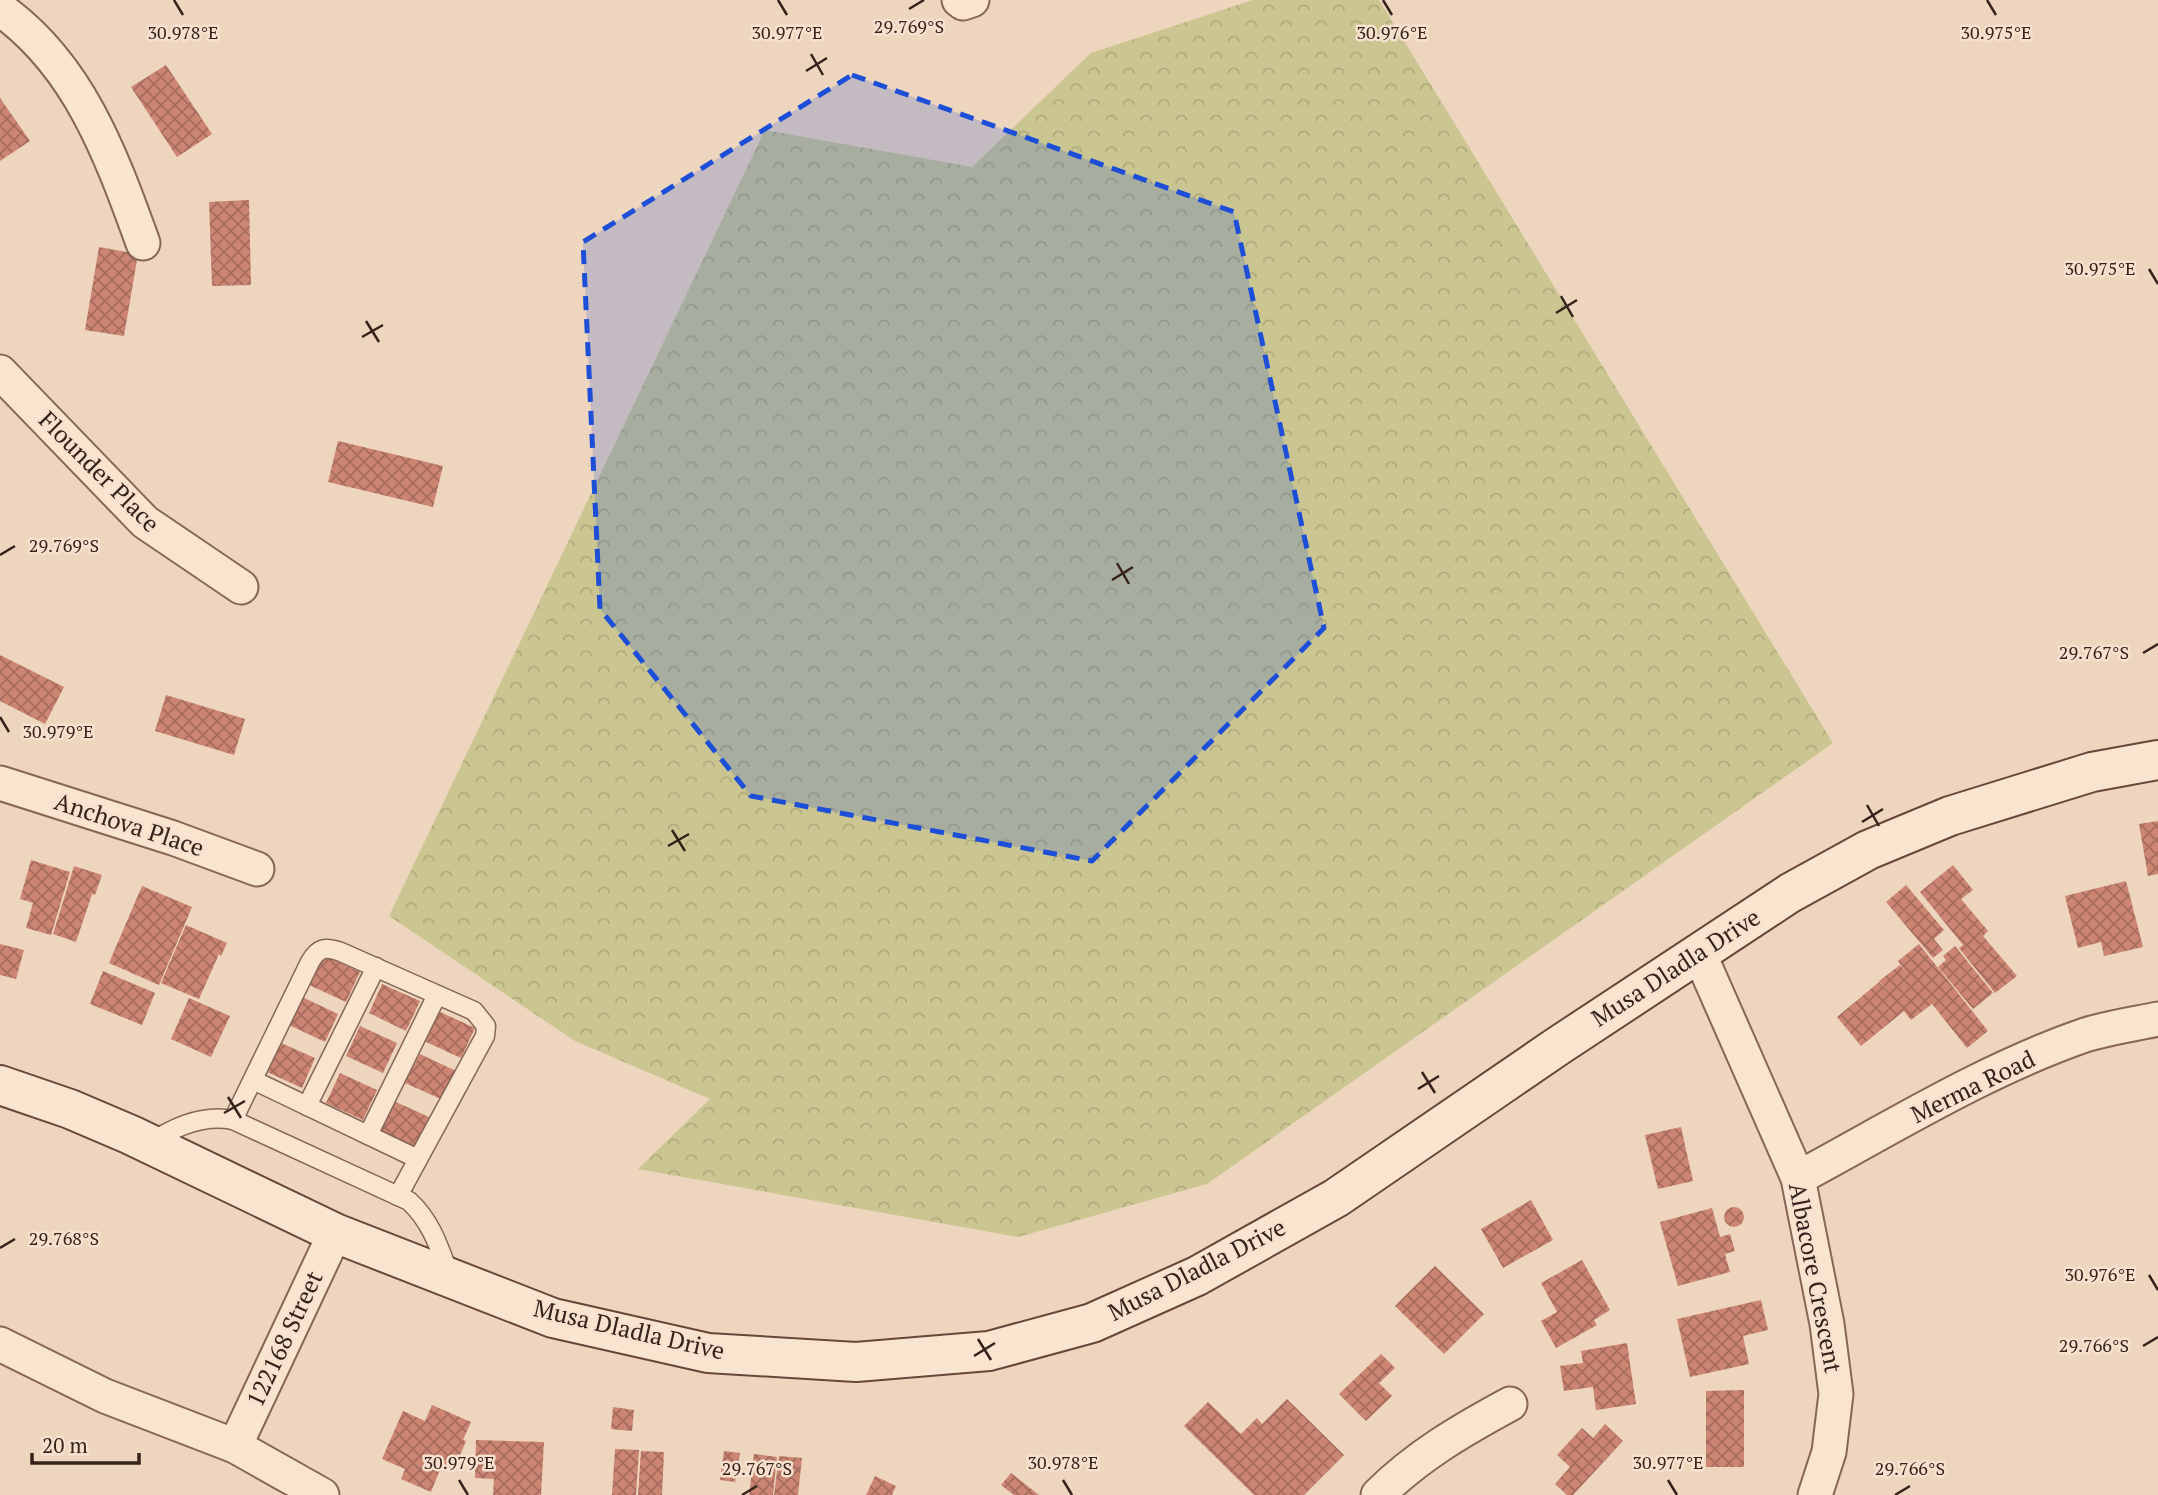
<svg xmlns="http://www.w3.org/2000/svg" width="2158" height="1495" font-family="'PT Serif',serif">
<defs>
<pattern id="forest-crowns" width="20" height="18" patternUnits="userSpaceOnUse" patternTransform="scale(1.75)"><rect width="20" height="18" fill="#cbc691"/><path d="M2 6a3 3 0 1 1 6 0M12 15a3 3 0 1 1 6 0" fill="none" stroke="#afaa7c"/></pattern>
<pattern id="building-cross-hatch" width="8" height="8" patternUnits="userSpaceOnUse" patternTransform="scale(1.75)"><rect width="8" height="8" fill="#cc8572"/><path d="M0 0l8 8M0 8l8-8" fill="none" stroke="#a66c5d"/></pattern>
</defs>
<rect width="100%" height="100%" fill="#eed5bd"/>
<polygon fill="url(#forest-crowns)" points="1253,0 1379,0 1833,743 1207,1184 1018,1237 638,1169 710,1099 575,1041 389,916 765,130 972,167 1091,53"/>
<g fill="url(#building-cross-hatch)">
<polygon points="166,65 212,134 177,157 131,87"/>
<polygon points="0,98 30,141 0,161"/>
<polygon points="249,200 251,285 212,286 209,202"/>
<polygon points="99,247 138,254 124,336 85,330"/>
<polygon points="338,441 443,466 433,507 328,482"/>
<polygon points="0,655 64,687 45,724 0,701"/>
<polygon points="166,695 245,719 234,755 155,731"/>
<polygon points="2158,821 2158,874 2148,876 2139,824"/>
<polygon points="31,860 70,872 51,935 26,928 33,903 20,899"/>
<polygon points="1953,865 1973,890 1961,899 1988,931 1983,936 2017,976 1995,993 1959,948 1963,945 1920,892"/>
<polygon points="74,866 102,875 95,895 92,894 76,942 53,934"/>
<polygon points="2126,881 2143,947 2104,956 2101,942 2078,948 2065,896"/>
<polygon points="1906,885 1944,930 1934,939 1943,950 1933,958 1886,902"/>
<polygon points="142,886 192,907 159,985 109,963"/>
<polygon points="186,925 227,943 221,956 219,954 199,999 161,983"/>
<polygon points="0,944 24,950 16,979 0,975"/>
<polygon points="1919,944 1988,1031 1967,1048 1932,1004 1911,1020 1904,1011 1861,1046 1837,1017 1879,982 1890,994 1879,981 1900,965 1907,973 1898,961"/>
<polygon points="1955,946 1993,993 1973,1009 1938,967 1946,960 1943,956"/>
<polygon points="323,955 360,972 346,1002 309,985"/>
<polygon points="103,971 155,993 142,1025 90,1004"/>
<polygon points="382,984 420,1001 406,1031 369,1013"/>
<polygon points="302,997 338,1014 325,1042 289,1025"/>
<polygon points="189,998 230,1016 211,1057 171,1039"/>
<polygon points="438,1011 475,1028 461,1058 424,1041"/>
<polygon points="360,1026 397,1043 383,1073 346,1056"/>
<polygon points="279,1042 315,1058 302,1088 265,1071"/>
<polygon points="420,1054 456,1071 443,1100 405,1083"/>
<polygon points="340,1073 377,1090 363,1120 326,1103"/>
<polygon points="394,1101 431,1118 417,1148 381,1131"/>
<polygon points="1681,1127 1693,1181 1658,1189 1645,1135"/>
<polygon points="1531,1200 1553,1240 1503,1268 1481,1229"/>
<circle cx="1734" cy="1217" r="10"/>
<polygon points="1712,1208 1720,1237 1730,1234 1735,1251 1725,1254 1730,1272 1678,1286 1660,1222"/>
<polygon points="1582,1260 1610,1310 1594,1320 1597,1325 1556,1348 1541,1321 1557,1312 1541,1283"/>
<polygon points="1435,1266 1484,1314 1444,1354 1395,1306"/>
<polygon points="1761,1300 1768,1330 1743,1336 1749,1364 1690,1377 1677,1319"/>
<polygon points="1627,1343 1636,1404 1596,1410 1593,1387 1564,1391 1560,1366 1583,1363 1581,1351"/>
<polygon points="1381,1354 1395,1368 1379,1383 1392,1396 1366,1421 1339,1394"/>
<polygon points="1744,1390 1744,1467 1706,1467 1706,1391"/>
<polygon points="1287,1399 1344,1455 1304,1495 1254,1495 1184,1426 1208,1402 1241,1434 1257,1418 1262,1424"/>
<polygon points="432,1405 471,1422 463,1440 466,1441 454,1470 442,1465 431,1492 401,1479 405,1469 382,1459 403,1411 425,1421"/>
<polygon points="613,1407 634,1410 632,1431 611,1429"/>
<polygon points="1605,1424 1623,1441 1573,1495 1567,1495 1555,1484 1570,1467 1557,1455 1582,1428 1593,1438"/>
<polygon points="476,1440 544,1442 541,1495 493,1495 494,1479 475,1478"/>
<polygon points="615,1449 639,1450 636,1495 612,1495"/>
<polygon points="641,1451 664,1452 662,1495 638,1495"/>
<polygon points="724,1451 740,1453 735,1482 720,1480"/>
<polygon points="754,1454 777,1457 773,1495 749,1495"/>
<polygon points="779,1456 802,1458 798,1495 774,1495"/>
<polygon points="1011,1473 1039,1495 1014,1495 1001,1485"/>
<polygon points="875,1476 896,1486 892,1495 866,1495"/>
</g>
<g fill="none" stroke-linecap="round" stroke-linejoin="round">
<g stroke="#866656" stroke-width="21">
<g id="lane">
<polyline points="253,1080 418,1159"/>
<polyline points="307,1106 376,967"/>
<path d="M233,1120L310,962C318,948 325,946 341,952L474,1011L486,1026L485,1036L398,1196"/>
<polyline points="368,1135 437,995"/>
<path d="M150,1143C174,1127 204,1114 233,1120L409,1201C431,1221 439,1247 449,1274"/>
</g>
</g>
<g stroke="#866656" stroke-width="37">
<g id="street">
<polyline points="959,0 963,3 972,0"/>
<path d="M0,9C79,65 111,155 143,243"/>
<polyline points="0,372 145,522 241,587"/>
<polyline points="0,783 173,838 257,869"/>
<polyline points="1699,953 1798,1178 1827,1324 1836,1394 1829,1452 1815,1495"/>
<path d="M1798,1178C1891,1128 1984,1070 2085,1035C2108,1028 2134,1024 2158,1019"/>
<polyline points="0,1344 105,1396 235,1446 322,1495"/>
<polyline points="235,1446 335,1233"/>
<path d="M1378,1495C1417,1456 1462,1430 1510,1404"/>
</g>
</g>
<g stroke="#67473a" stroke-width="42">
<polyline id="secondary" points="0,1085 70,1109 131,1135 335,1233 553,1318 708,1353 856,1362 989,1351 1092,1323 1197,1276 1336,1198 1558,1046 1790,893 1868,850 1950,816 2092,772 2158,760"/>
</g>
<use href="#lane" stroke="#f9e4d0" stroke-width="18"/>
<use href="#street" stroke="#f9e4d0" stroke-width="33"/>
<use href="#secondary" stroke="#f9e4d0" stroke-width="38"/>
</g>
<path fill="#1d4ed8" fill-opacity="0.2" stroke="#1d4ed8" stroke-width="5" stroke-dasharray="14 9" stroke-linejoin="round" d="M852,75L1234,212L1324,628L1092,861L751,796L600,609L583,242Z"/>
<path fill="none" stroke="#35221b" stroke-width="2.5" d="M174,0L183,15M778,0L787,15M1383,0L1392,15M1987,0L1996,15M909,9L924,0M811,54L823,75M806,71L827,58M2149,269L2158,284M1561,296L1573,317M1556,313L1577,300M366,321L379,342M362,337L383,325M0,555L15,546M1117,563L1129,584M1112,580L1133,567M2143,653L2158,644M0,717L9,732M1867,805L1879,826M1862,822L1883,809M672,830L685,851M668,846L689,834M1422,1072L1435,1093M1418,1089L1439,1076M228,1097L241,1118M224,1113L245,1101M0,1248L15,1239M2149,1275L2158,1290M978,1339L991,1360M2143,1346L2158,1337M974,1356L995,1343M459,1480L468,1495M1063,1480L1072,1495M1668,1480L1677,1495M742,1495L757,1486M1895,1495L1910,1486"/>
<g text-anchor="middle" stroke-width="5" stroke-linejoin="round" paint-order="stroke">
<g font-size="24" fill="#35221b" stroke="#f5e1cd">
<text transform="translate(99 472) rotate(45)" y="8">Flounder Place</text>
<text transform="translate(129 825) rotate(18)" y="8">Anchova Place</text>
<text transform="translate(1676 968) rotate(-33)" y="8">Musa Dladla Drive</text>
<text transform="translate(1973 1087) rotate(-26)" y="8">Merma Road</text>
<text transform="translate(1197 1270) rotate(-27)" y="8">Musa Dladla Drive</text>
<text transform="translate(1815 1278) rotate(79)" y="8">Albacore Crescent</text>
<text transform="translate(629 1330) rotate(13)" y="8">Musa Dladla Drive</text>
<text transform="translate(285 1339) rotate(-65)" y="8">122168 Street</text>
</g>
</g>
<g font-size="18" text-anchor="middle" fill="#35221b" stroke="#f5e1cd" stroke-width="5" stroke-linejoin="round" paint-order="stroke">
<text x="909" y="33">29.769°S</text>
<text x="1996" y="39">30.975°E</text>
<text x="183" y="39">30.978°E</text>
<text x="787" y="39">30.977°E</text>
<text x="1392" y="39">30.976°E</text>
<text x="2100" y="275">30.975°E</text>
<text x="64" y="552">29.769°S</text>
<text x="2094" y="659">29.767°S</text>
<text x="58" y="738">30.979°E</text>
<text x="64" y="1245">29.768°S</text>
<text x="2100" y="1281">30.976°E</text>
<text x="2094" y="1352">29.766°S</text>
<text x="459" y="1469">30.979°E</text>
<text x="1063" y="1469">30.978°E</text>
<text x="1668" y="1469">30.977°E</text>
<text x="757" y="1475">29.767°S</text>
<text x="1910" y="1475">29.766°S</text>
</g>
<path d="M32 1453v10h107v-10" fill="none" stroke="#35221b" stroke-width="3.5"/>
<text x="42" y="1453" font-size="21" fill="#35221b" stroke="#f5e1cd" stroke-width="5" paint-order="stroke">20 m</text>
</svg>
